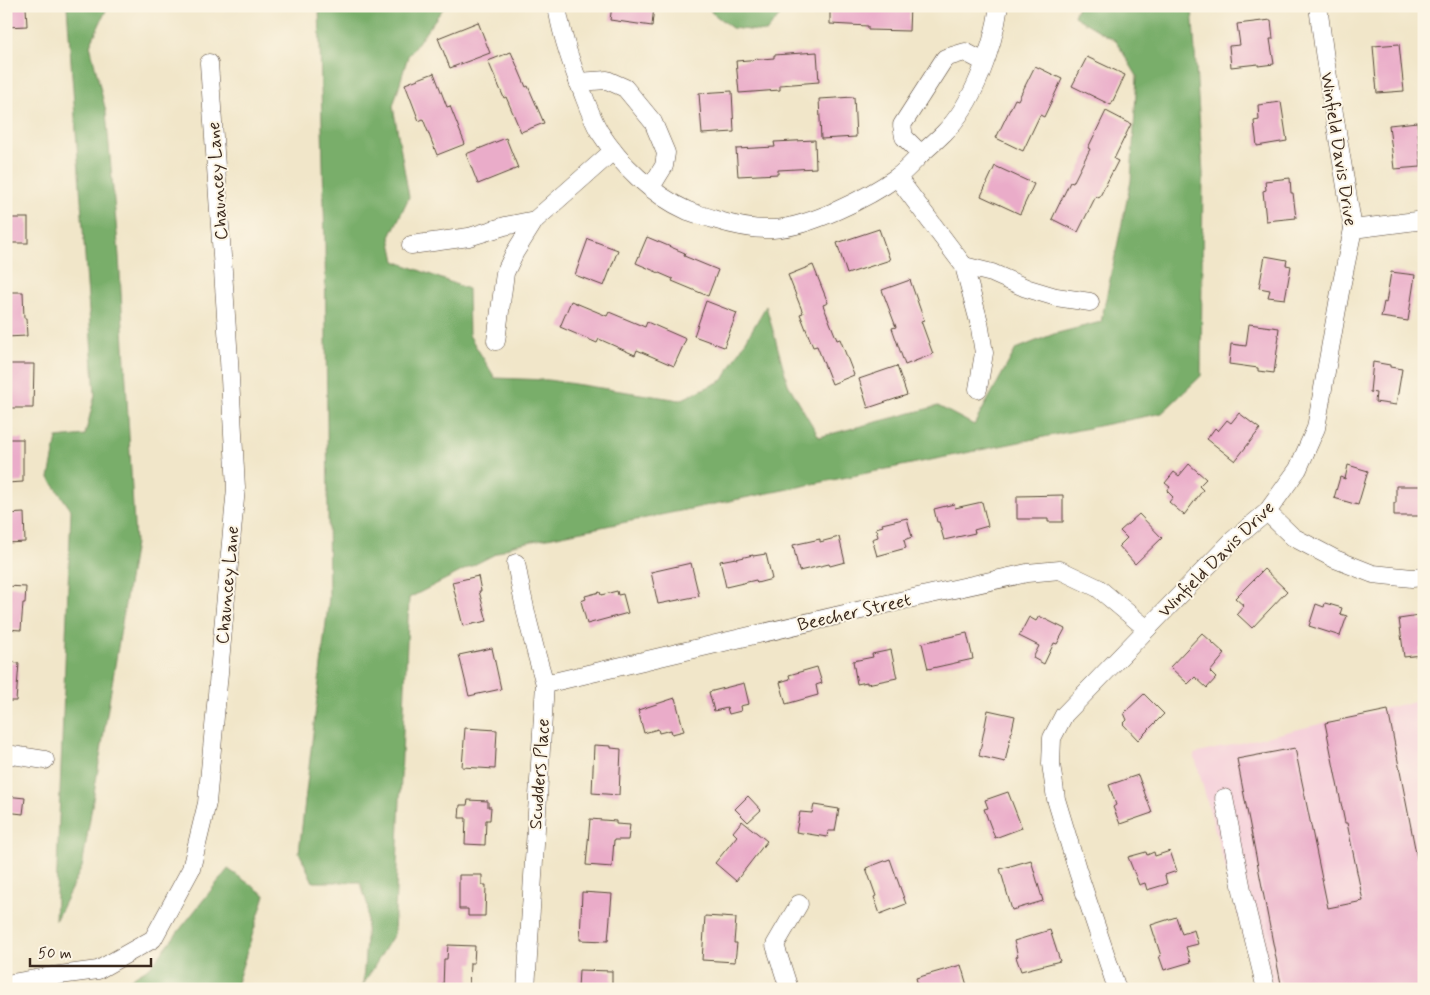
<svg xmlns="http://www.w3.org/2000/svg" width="1430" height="995" font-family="Mynerve,sans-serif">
<rect width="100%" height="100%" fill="#fcf5e5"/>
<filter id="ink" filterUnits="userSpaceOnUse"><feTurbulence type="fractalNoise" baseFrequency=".02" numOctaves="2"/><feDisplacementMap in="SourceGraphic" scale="10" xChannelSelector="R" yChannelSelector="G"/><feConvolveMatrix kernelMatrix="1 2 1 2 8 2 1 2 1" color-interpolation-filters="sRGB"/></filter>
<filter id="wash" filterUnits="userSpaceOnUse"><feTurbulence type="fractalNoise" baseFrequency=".0096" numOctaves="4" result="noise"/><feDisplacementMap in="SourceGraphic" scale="20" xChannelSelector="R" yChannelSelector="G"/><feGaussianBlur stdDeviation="1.12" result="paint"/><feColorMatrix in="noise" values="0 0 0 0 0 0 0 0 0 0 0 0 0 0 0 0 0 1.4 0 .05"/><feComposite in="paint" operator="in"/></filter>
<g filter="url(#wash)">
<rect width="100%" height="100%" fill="#f1e6c9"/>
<polygon fill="#f5cfda" points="1424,699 1424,989 1259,989 1194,754"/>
<g fill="#79ae6a" stroke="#5a6c44">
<polygon points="67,6 108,6 90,45 106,112 119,256 135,543 82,867 55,921 71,510 49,478 57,438 85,435 95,395"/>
<polygon points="319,6 445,6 408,56 393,106 409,197 390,237 395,261 468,289 469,335 495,378 548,380 680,400 723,380 766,306 788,384 819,437 938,406 974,425 1016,349 1054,334 1101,322 1131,181 1137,76 1116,41 1074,16 1078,6 1192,6 1203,174 1201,376 1162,413 513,545 409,598 394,934 363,985 368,906 360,882 313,882 299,852 329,597 325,244"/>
<polygon points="712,6 788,6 766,32 732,28 711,12"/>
<polygon points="228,869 265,895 235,989 114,989 150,967"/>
</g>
<g id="blocks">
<g fill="#eaacc9">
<polygon points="612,6 654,6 652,26 610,20"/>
<polygon points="830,6 910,6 909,31 868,30 868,26 830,24"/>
<polygon points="26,7 27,26 6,27 6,8"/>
<polygon points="1271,20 1273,39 1270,39 1274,64 1258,66 1258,64 1231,67 1229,46 1240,45 1237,24"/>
<polygon points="478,22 490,53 450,68 438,38"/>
<polygon points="1399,44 1404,91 1377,93 1373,46"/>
<polygon points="511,52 526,87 528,86 544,123 521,132 506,97 504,98 488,61"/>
<polygon points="817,52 819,82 780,85 780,90 739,93 736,61 774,58 774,55"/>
<polygon points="1087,57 1125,75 1111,105 1072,86"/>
<polygon points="1035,66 1062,79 1044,117 1040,115 1023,151 996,138 1015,99 1018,100"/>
<polygon points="434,73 447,107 450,106 465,144 437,155 423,119 419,121 405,84"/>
<polygon points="732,91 734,132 702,134 699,93"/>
<polygon points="854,97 856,137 821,139 819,99"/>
<polygon points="1281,102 1287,141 1257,146 1254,121 1259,120 1258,105"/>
<polygon points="1106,111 1131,124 1114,159 1118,161 1099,198 1096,196 1078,232 1052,219 1070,182 1073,183 1090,149 1088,148"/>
<polygon points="1417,122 1421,167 1394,169 1389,125"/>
<polygon points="506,138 518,168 478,184 466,154"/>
<polygon points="815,140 816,168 778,170 778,174 738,176 736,149 775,147 774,142"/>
<polygon points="995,166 1034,184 1020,214 981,196"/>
<polygon points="1290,178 1291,193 1293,193 1296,218 1266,221 1263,191 1266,190 1265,181"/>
<rect x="6" y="218" width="22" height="25"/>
<polygon points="879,229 890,260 847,274 837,243"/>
<polygon points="647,237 685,253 684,256 718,270 708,296 672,281 673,279 636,263"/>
<polygon points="588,239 618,250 604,286 575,275"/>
<polygon points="1265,256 1287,260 1286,265 1291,266 1285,299 1268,297 1270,290 1259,288"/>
<polygon points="813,265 828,303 823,305 837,340 840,339 854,375 832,384 817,346 813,347 800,314 803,313 788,275"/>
<polygon points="1391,272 1415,275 1408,321 1381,317 1384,302 1386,303"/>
<polygon points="910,280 924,320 921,321 933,354 905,365 892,328 896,327 882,290"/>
<polygon points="6,292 23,292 24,318 26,318 27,336 6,337"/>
<polygon points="571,301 607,316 609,312 645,327 647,322 686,339 674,366 637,350 635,355 599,339 597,343 560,327"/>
<polygon points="706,301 737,313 724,347 694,336"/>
<polygon points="1249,324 1279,328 1278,336 1279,336 1274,373 1258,371 1258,368 1229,364 1231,344 1246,346"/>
<polygon points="1373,362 1390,365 1390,367 1402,369 1396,405 1375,402 1376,393 1370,392"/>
<polygon points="6,364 34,364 33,408 6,408"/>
<polygon points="897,366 907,395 868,408 859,379"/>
<polygon points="1239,413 1260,429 1235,461 1207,439 1215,428 1218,431 1227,420 1231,423"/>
<polygon points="6,439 23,439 23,482 6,483"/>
<polygon points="1189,464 1206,479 1199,486 1203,490 1184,515 1169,502 1173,497 1167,491 1170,487 1165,483 1174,472 1179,476"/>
<polygon points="1348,465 1368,471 1358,505 1334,498 1340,477 1345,479"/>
<polygon points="1396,486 1424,486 1424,516 1394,516 1394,503 1396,503"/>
<polygon points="1063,495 1063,522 1048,522 1048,519 1017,519 1017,496"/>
<polygon points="982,502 988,526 974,530 975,533 944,540 939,522 937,522 934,509 954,504 955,508"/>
<polygon points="24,513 25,542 6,543 6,514"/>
<polygon points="1139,514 1162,538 1135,564 1119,546 1127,538 1120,531"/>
<polygon points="907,518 912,537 904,540 906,548 877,556 872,539 878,537 876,528 883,526 882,524"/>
<polygon points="839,537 845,562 830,566 829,564 799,571 793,545 820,539 820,542"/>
<polygon points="766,554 772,579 757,583 756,580 726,587 720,561 736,558 736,559 753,555 753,556"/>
<polygon points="691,563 699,596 658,604 651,572"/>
<polygon points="1264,569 1287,591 1252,628 1237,614 1244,606 1235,598"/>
<polygon points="478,576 481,591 479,591 487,621 463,626 452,582"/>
<polygon points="6,586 26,587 25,603 23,603 21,630 6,629"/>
<polygon points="617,591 618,595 623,594 628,613 587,624 581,601 586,599 585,596 600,592 601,595"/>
<polygon points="1325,603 1342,608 1340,614 1347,616 1340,636 1309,626 1316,604 1324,607"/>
<polygon points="1039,616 1065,629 1057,644 1054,643 1044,664 1033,658 1039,646 1019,636 1029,617 1036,621"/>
<polygon points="1419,616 1420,621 1424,621 1424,648 1420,648 1421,655 1404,657 1399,619"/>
<polygon points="967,633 973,659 928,669 922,643"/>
<polygon points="1202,633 1225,654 1210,672 1216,678 1207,688 1195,677 1188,684 1170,667"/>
<polygon points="492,648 501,689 469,696 459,655"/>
<polygon points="891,650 897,678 867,684 867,682 857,684 853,661 873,657 872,654"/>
<polygon points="6,662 19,663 16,701 6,701"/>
<polygon points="817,667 822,683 816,685 818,695 786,704 780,682 790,679 789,675"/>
<polygon points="744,683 749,704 740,706 741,711 729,714 727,708 714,711 709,692"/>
<polygon points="1144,694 1164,714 1138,740 1123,724 1127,720 1124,713"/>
<polygon points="675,698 684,731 672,734 671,730 659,733 658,729 644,733 638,710"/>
<polygon points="988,710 1015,716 1005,762 979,756"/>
<polygon points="1388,710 1424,894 1424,989 1282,989 1237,759 1295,748 1328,908 1363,901 1347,823 1345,823 1325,723"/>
<polygon points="465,728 497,730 495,769 462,767"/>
<polygon points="594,745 611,746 611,748 621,749 619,795 592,793"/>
<polygon points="1138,775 1152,813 1120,824 1113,807 1116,805 1109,785"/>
<polygon points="1008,792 1022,828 995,838 984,809 988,808 985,800"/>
<polygon points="6,796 25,798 23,814 6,812"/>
<polygon points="748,796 761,810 748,822 735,809"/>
<polygon points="468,800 488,801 488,807 491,807 490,820 486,820 485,845 465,844 466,818 459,818 460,805 467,805"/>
<polygon points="814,805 839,809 835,831 828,831 827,837 796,832 800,812 812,813"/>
<polygon points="590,819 616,821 616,824 630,825 628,840 614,840 612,867 586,865"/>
<polygon points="742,821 767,841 736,881 715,863 737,836 733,832"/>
<polygon points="1170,851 1177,871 1165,875 1167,884 1147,890 1145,883 1139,885 1128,857 1146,852 1147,855 1154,852 1155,856"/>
<polygon points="890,859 906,904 880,914 874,897 876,896 866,868"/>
<polygon points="1031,860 1043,901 1012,910 1000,869"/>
<polygon points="459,875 482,875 482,885 486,885 485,916 468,916 468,909 459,909"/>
<polygon points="582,892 612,894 608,941 580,940"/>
<polygon points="705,916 736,918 734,943 737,943 735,962 702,960"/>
<polygon points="1176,917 1182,934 1194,930 1198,944 1186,947 1191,962 1164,970 1159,956 1161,956 1151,925"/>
<polygon points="1050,930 1060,961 1021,971 1016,957 1018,956 1014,941"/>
<polygon points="448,945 475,946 474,963 470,963 469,989 443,989 444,959 447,959"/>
<polygon points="961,965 968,989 919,989 916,978"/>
<polygon points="579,970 612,971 612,989 578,989"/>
</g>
</g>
</g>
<g filter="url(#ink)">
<use href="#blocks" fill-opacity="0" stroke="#564638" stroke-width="1"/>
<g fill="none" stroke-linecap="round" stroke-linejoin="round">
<g stroke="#564638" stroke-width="19">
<g id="minor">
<path d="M557,6C561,34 570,60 580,86C586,101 591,117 599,131C620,164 652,195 688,211C696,214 705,216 713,219C732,225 753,230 773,229C809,227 868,198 897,177C907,170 914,161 922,153C929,147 937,140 944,133C974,103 993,48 999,6"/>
<polyline points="578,82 607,80 625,88 653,122 666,153 664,166 651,187"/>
<polyline points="921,154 904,137 902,125 945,58 965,52 984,62"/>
<polyline points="897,177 964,266 979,322 984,353 978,389"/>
<polyline points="1353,229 1424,220"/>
<polyline points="411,245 469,237 505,226 535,220"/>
<polyline points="964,266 992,273 1026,288 1056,297 1090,302"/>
<polyline points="496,341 505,273 515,252 535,220 613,151"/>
<polyline points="1267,512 1293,537 1335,559 1373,574 1412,578 1424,577"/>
<path d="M516,563C523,604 533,644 545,684L526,989"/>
<polyline points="545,684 904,600 1027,573 1060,570 1098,588 1147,629"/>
<polyline points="6,754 45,760"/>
<polyline points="1224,798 1243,895 1266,989"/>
<polyline points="6,984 52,976 98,970 153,939 191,869 207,803 236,488 229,360 209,63"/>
<polyline points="789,989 775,945 799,904"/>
<polyline points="1117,989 1078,872 1056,799 1051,764 1052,738 1064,715 1233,540 1267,512 1298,469 1316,428 1340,292 1353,229 1325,59 1318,6"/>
</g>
</g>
<use href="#minor" stroke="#fff" stroke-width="18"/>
</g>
</g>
<g text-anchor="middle" stroke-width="4" stroke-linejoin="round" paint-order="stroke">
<g font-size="18" fill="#3b2a1e" stroke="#fcf5e5">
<text transform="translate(1339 149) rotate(81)" y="6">Winfield Davis Drive</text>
<text transform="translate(217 181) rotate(-94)" y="6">Chauncey Lane</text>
<text transform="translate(1216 559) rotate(-45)" y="6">Winfield Davis Drive</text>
<text transform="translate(227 585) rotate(-85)" y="6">Chauncey Lane</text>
<text transform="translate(854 612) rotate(-13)" y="6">Beecher Street</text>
<text transform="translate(539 774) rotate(-86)" y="6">Scudders Place</text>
</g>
</g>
<rect width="1430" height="995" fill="none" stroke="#fcf5e5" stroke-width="25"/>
<path d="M30 958v8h121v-8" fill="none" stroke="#3b2a1e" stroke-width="2.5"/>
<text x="38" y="958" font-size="15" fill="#3b2a1e" stroke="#fcf5e5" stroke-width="4" paint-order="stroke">50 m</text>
</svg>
